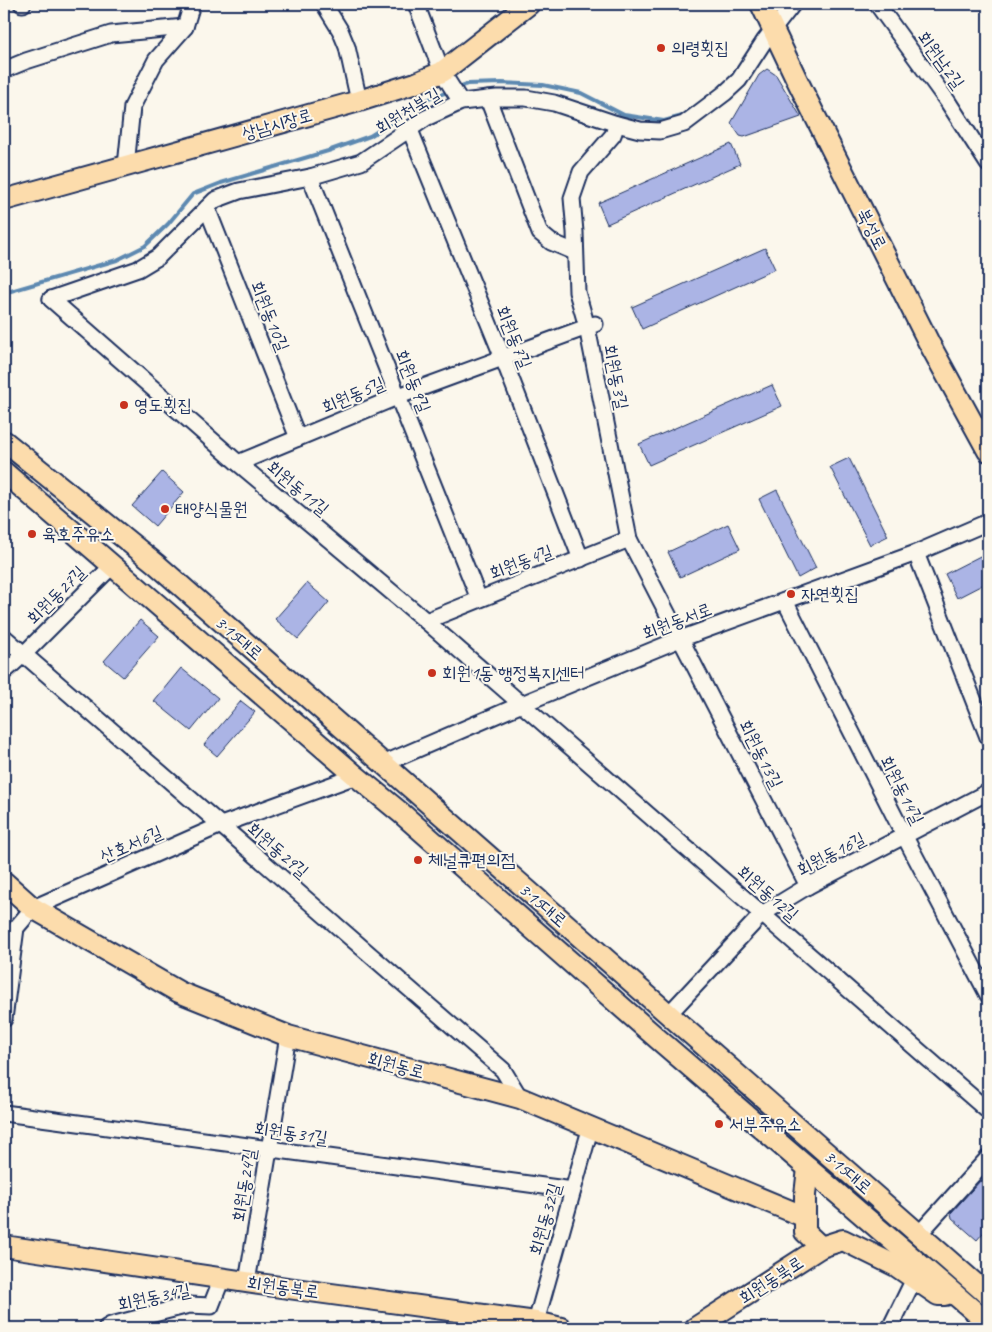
<svg xmlns="http://www.w3.org/2000/svg" width="992" height="1332" font-family="Caveat,'Poor Story',sans-serif">
<rect width="100%" height="100%" fill="#fbf7ec"/>
<filter id="ink" filterUnits="userSpaceOnUse"><feTurbulence type="fractalNoise" baseFrequency=".02" numOctaves="2"/><feDisplacementMap in="SourceGraphic" scale="10" xChannelSelector="R" yChannelSelector="G"/><feConvolveMatrix kernelMatrix="1 2 1 2 8 2 1 2 1" color-interpolation-filters="sRGB"/></filter>
<g filter="url(#ink)">
<g fill="none" stroke-linecap="round" stroke-linejoin="round">
<g stroke="#5d89b1" stroke-width="4">
<polyline points="456,88 467,84 502,83 543,85 581,93 624,115 664,121 686,115"/>
<polyline points="4,293 117,260 145,246 168,224 193,194 221,183 328,151 370,136 429,99 450,91"/>
</g>
</g>
<g fill="#abb4e5" stroke="#1b2f5e">
<polygon points="767,69 776,75 801,117 744,137 740,136 731,123 759,75"/>
<polygon points="731,144 740,164 607,224 598,203"/>
<polygon points="765,248 775,269 642,329 632,307"/>
<polygon points="772,385 782,406 649,465 639,444"/>
<polygon points="849,458 888,536 870,545 830,467"/>
<polygon points="162,472 184,492 155,526 132,506"/>
<polygon points="777,490 816,568 798,578 759,499"/>
<polygon points="728,524 740,549 680,577 668,552"/>
<polygon points="988,552 988,582 957,598 945,574"/>
<polygon points="307,583 329,602 298,639 275,619"/>
<polygon points="140,620 159,636 123,677 104,661"/>
<polygon points="181,668 218,698 191,731 154,701"/>
<polygon points="241,701 255,712 217,756 204,745"/>
<polygon points="981,1180 988,1186 988,1227 977,1240 952,1218 951,1213"/>
</g>
<g fill="none" stroke-linecap="round" stroke-linejoin="round">
<g stroke="#1b2f5e" stroke-width="19">
<g id="minor">
<polyline points="22,4 23,4"/>
<polyline points="324,4 340,30 347,47 359,101"/>
<polyline points="416,4 442,72 461,102"/>
<polyline points="877,4 948,102 988,164"/>
<polyline points="4,70 26,61 111,34 185,27"/>
<polyline points="488,99 540,233 551,242 575,252"/>
<polyline points="617,124 613,135 581,172 572,198 575,232 577,292 587,327 629,539 808,886"/>
<polyline points="410,130 503,358 581,559"/>
<polyline points="126,166 132,107 156,60 185,27 192,4"/>
<polyline points="310,177 479,599"/>
<polyline points="207,208 298,438"/>
<polyline points="51,299 238,463 426,621 988,1111"/>
<polyline points="51,299 138,269 158,257 215,200 239,191 310,177 361,162 426,118 461,102 497,98 526,98 554,103 617,124 640,130 660,131 684,124 725,93 739,80 765,40 793,4"/>
<polyline points="238,463 399,396 595,324"/>
<polyline points="916,553 988,737"/>
<polyline points="785,601 905,837 988,995"/>
<polyline points="426,621 629,539"/>
<polyline points="4,637 503,1070 520,1098"/>
<polyline points="4,672 24,654 113,565"/>
<polyline points="383,764 522,704 680,639 916,553 988,522"/>
<polyline points="668,1015 762,914 808,886 988,792"/>
<polyline points="4,1019 16,928 33,908 221,825 356,776"/>
<polyline points="4,1113 573,1190"/>
<polyline points="919,1234 988,1158"/>
<polyline points="247,1282 288,1036"/>
<polyline points="536,1322 591,1126"/>
<polyline points="106,1328 111,1325 189,1305 211,1306 222,1278"/>
<polyline points="890,1328 914,1279"/>
</g>
</g>
<g stroke="#1b2f5e" stroke-width="24">
<g id="major">
<polyline points="761,4 798,82 929,343 988,451"/>
<polyline points="4,200 359,101 416,83 442,72 529,4"/>
<polyline points="4,441 155,563 988,1295"/>
<polyline points="4,472 356,776 401,813 658,1039 988,1323"/>
<polyline points="4,882 33,908 179,992 288,1036 520,1098 805,1217"/>
<polyline points="808,1168 805,1195 805,1232 821,1247"/>
<polyline points="4,1246 266,1285 536,1322 561,1328"/>
<polyline points="695,1328 821,1247 843,1240 896,1266 938,1295 945,1295"/>
</g>
</g>
<use href="#minor" stroke="#fbf7ec" stroke-width="15"/>
<use href="#major" stroke="#fcdcac" stroke-width="20"/>
</g>
</g>
<g fill="#c8321e" stroke="#fbf7ec" stroke-width="2">
<circle cx="661" cy="48" r="5"/>
<circle cx="124" cy="405" r="5"/>
<circle cx="165" cy="509" r="5"/>
<circle cx="32" cy="534" r="5"/>
<circle cx="791" cy="594" r="5"/>
<circle cx="432" cy="673" r="5"/>
<circle cx="418" cy="860" r="5"/>
<circle cx="719" cy="1124" r="5"/>
</g>
<g text-anchor="middle" stroke-width="4" stroke-linejoin="round" paint-order="stroke">
<g font-size="18" fill="#1b2f5e" stroke="#fbf7ec" text-anchor="start">
<text x="671" y="54">의령횟집</text>
<text x="134" y="411">영도횟집</text>
<text x="175" y="515">태양식물원</text>
<text x="42" y="540">육호주유소</text>
<text x="801" y="600">자연횟집</text>
<text x="442" y="679">회원1동 행정복지센터</text>
<text x="428" y="866">체널큐편의점</text>
<text x="729" y="1130">서부주유소</text>
</g>
<g font-size="18" fill="#1b2f5e" stroke="#fbf7ec">
<text transform="translate(941 60) rotate(54)" y="6">회원남2길</text>
<text transform="translate(408 111) rotate(-31)" y="6">회원천북길</text>
<text transform="translate(277 124) rotate(-16)" y="6">상남시장로</text>
<text transform="translate(872 229) rotate(63)" y="6">북성로</text>
<text transform="translate(270 316) rotate(68)" y="6">회원동10길</text>
<text transform="translate(514 337) rotate(68)" y="6">회원동7길</text>
<text transform="translate(616 377) rotate(79)" y="6">회원동3길</text>
<text transform="translate(413 381) rotate(68)" y="6">회원동9길</text>
<text transform="translate(353 395) rotate(-23)" y="6">회원동5길</text>
<text transform="translate(298 488) rotate(40)" y="6">회원동11길</text>
<text transform="translate(521 562) rotate(-21)" y="6">회원동4길</text>
<text transform="translate(56 595) rotate(-45)" y="6">회원동27길</text>
<text transform="translate(677 621) rotate(-21)" y="6">회원동서로</text>
<text transform="translate(239 638) rotate(41)" y="6">3·15대로</text>
<text transform="translate(761 754) rotate(63)" y="6">회원동13길</text>
<text transform="translate(902 790) rotate(63)" y="6">회원동14길</text>
<text transform="translate(131 844) rotate(-24)" y="6">산호서6길</text>
<text transform="translate(278 850) rotate(41)" y="6">회원동29길</text>
<text transform="translate(831 854) rotate(-27)" y="6">회원동16길</text>
<text transform="translate(768 893) rotate(41)" y="6">회원동12길</text>
<text transform="translate(543 905) rotate(41)" y="6">3·15대로</text>
<text transform="translate(396 1065) rotate(15)" y="6">회원동로</text>
<text transform="translate(291 1133) rotate(8)" y="6">회원동31길</text>
<text transform="translate(848 1172) rotate(41)" y="6">3·15대로</text>
<text transform="translate(244 1185) rotate(-81)" y="6">회원동24길</text>
<text transform="translate(545 1219) rotate(-74)" y="6">회원동32길</text>
<text transform="translate(771 1280) rotate(-33)" y="6">회원동북로</text>
<text transform="translate(283 1287) rotate(8)" y="6">회원동북로</text>
<text transform="translate(154 1297) rotate(-12)" y="6">회원동34길</text>
</g>
</g>
<rect width="992" height="1332" fill="none" stroke="#fbf7ec" stroke-width="20"/>
<rect x="10" y="10" width="972" height="1312" fill="none" stroke="#1b2f5e" stroke-width="2" filter="url(#ink)"/>
</svg>
